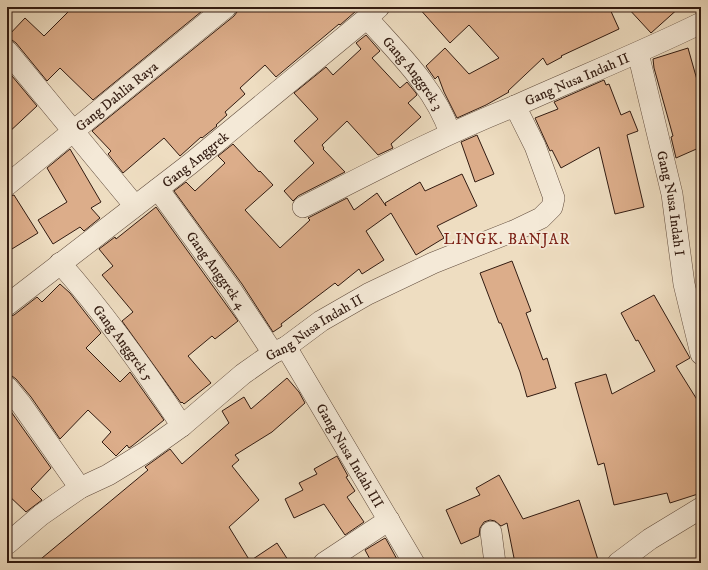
<svg xmlns="http://www.w3.org/2000/svg" width="708" height="570" font-family="'IM FELL DW Pica',serif">
<rect width="100%" height="100%" fill="#eeddc1"/>
<filter id="stains"><feTurbulence type="fractalNoise" baseFrequency=".005" numOctaves="4"/><feColorMatrix values="0 0 0 0 .2 0 0 0 0 .09 0 0 0 0 .02 0 0 0 .5 -.17"/></filter>
<radialGradient id="worn" r=".72"><stop offset=".6" stop-color="#630" stop-opacity="0"/><stop offset="1" stop-color="#630" stop-opacity=".3"/></radialGradient>
<g fill="#dcad8a" stroke="#321b11">
<polygon points="73,7 207,7 93,100 60,68 47,81 16,43 12,40 7,39 7,37 25,18 44,36"/>
<polygon points="238,7 357,7 355,9 356,11 340,25 339,24 276,77 265,65 240,88 245,94 225,112 227,115 216,125 217,126 202,138 201,137 180,156 164,138 123,173 108,154 111,151 92,131 234,16 237,12"/>
<polygon points="418,7 609,7 619,29 561,56 562,57 547,65 543,58 508,91 509,92 486,105 457,118 444,92 438,76 435,79 426,66 445,48 469,74 499,58 469,25 450,43"/>
<polygon points="627,7 680,7 651,33"/>
<polygon points="366,35 380,51 372,58 400,88 407,82 416,93 417,95 408,103 421,117 391,144 393,148 378,155 347,121 322,145 324,148 323,149 345,172 298,196 293,201 284,191 314,163 294,141 318,119 294,93 326,67 333,75 361,49 356,43"/>
<polygon points="688,48 701,94 701,147 676,158 671,137 673,136 654,68 653,59"/>
<polygon points="7,70 37,106 7,134"/>
<polygon points="604,80 606,85 609,84 621,115 630,111 638,131 627,135 644,207 615,214 599,147 561,168 552,150 550,151 535,118 558,109 554,102"/>
<polygon points="477,135 494,174 475,182 461,142"/>
<polygon points="233,144 259,172 260,171 273,185 245,210 280,248 310,220 308,218 347,198 354,210 377,193 386,206 385,203 420,182 425,191 462,174 477,206 437,226 444,238 416,255 391,213 366,231 384,260 362,274 359,269 338,286 335,283 281,324 282,326 273,332 242,284 174,191 186,182 195,191 225,163 218,156"/>
<polygon points="70,149 101,202 91,208 100,218 84,231 80,227 53,244 38,220 67,202 47,168"/>
<polygon points="14,195 38,233 7,252 7,197"/>
<polygon points="156,207 238,321 215,339 212,336 188,356 211,383 184,404 182,402 181,403 122,321 133,312 102,275 113,266 99,249 115,237 116,239"/>
<polygon points="512,261 531,311 526,313 543,360 547,358 556,388 527,397 520,372 501,323 499,323 480,273"/>
<polygon points="60,284 70,293 101,333 86,348 120,382 130,372 164,420 132,446 129,448 127,445 116,456 102,442 111,432 88,410 60,439 31,397 16,379 12,376 7,375 7,317 14,315 37,297 42,302"/>
<polygon points="654,295 690,358 676,366 701,406 701,493 670,503 667,493 614,505 604,463 598,465 575,383 606,374 612,394 655,371 638,340 636,341 621,313"/>
<polygon points="287,378 299,392 305,403 272,432 235,455 239,460 232,466 259,500 229,527 250,561 277,543 290,563 36,563 148,470 145,467 170,449 182,464 229,423 222,411 244,397 251,409"/>
<polygon points="7,406 51,468 31,489 42,500 26,512 7,494"/>
<polygon points="337,456 348,476 346,477 355,491 347,497 364,522 345,535 324,504 294,518 285,499 303,490 299,483 317,474 314,469"/>
<polygon points="499,475 523,519 579,500 599,563 515,563 507,523 501,526 495,521 490,520 484,522 480,528 479,536 461,544 446,510 480,495 476,488"/>
<polygon points="385,538 386,539 399,563 372,563 365,550"/>
</g>
<g fill="none" stroke-linecap="round" stroke-linejoin="round">
<g stroke="#614c3d" stroke-width="22">
<g id="minor">
<path id="s1" d="M367,18C398,53 435,88 450,133"/>
<polyline points="7,51 135,206"/>
<path id="s2" d="M638,53L672,194L684,284L701,354"/>
<path id="s3" d="M7,185L226,7"/>
<path id="s4" d="M158,189L232,291L273,353"/>
<path d="M303,207C374,171 442,135 515,106"/>
<path id="s5" d="M60,263C105,314 145,370 182,426"/>
<path id="s6" d="M7,305L190,164L367,18L379,7"/>
<path id="s7" d="M286,347L414,563"/>
<polyline points="7,387 21,404 80,488"/>
<polyline points="491,532 495,563"/>
<path id="s8" d="M7,544L41,515L80,488L108,475L144,453L182,426L243,374L273,353L286,347L321,321L368,294L433,263L516,230L541,218L552,207L554,198L535,146L515,106C577,78 640,53 701,23"/>
<polyline points="324,563 389,520"/>
<polyline points="618,563 650,539 701,508"/>
</g>
</g>
<use href="#minor" stroke="#f4e9d7" stroke-width="21"/>
</g>
<g text-anchor="middle" stroke-width="3.5" stroke-linejoin="round" paint-order="stroke">
<g font-size="14" fill="#321b11" stroke="#f4e9d7">
<text dy="5" stroke="none"><textPath href="#s1" startOffset="72">Gang Anggrek 3</textPath></text>
<text dy="5" stroke="none"><textPath href="#s8" startOffset="822">Gang Nusa Indah II</textPath></text>
<text dy="5" stroke="none"><textPath href="#s3" startOffset="141">Gang Dahlia Raya</textPath></text>
<text dy="5" stroke="none"><textPath href="#s6" startOffset="238">Gang Anggrek</textPath></text>
<text dy="5" stroke="none"><textPath href="#s2" startOffset="154">Gang Nusa Indah I</textPath></text>
<text dy="5" stroke="none"><textPath href="#s4" startOffset="100">Gang Anggrek 4</textPath></text>
<text dy="5" stroke="none"><textPath href="#s8" startOffset="377">Gang Nusa Indah II</textPath></text>
<text dy="5" stroke="none"><textPath href="#s5" startOffset="102">Gang Anggrek 5</textPath></text>
<text dy="5" stroke="none"><textPath href="#s7" startOffset="126">Gang Nusa Indah III</textPath></text>
</g>
<g font-size="15" letter-spacing="1" fill="#7a1f14" stroke="#f4e9d7">
<text x="507" y="244">LINGK. BANJAR</text>
</g>
</g>
<rect width="708" height="570" fill="none" stroke="#eeddc1" stroke-width="24"/>
<rect x="8" y="8" width="692" height="554" fill="none" stroke="#321b11" stroke-width="2"/>
<rect x="12" y="12" width="684" height="546" fill="none" stroke="#321b11"/>
<rect width="100%" height="100%" filter="url(#stains)"/>
<rect width="100%" height="100%" fill="url(#worn)"/>
</svg>
